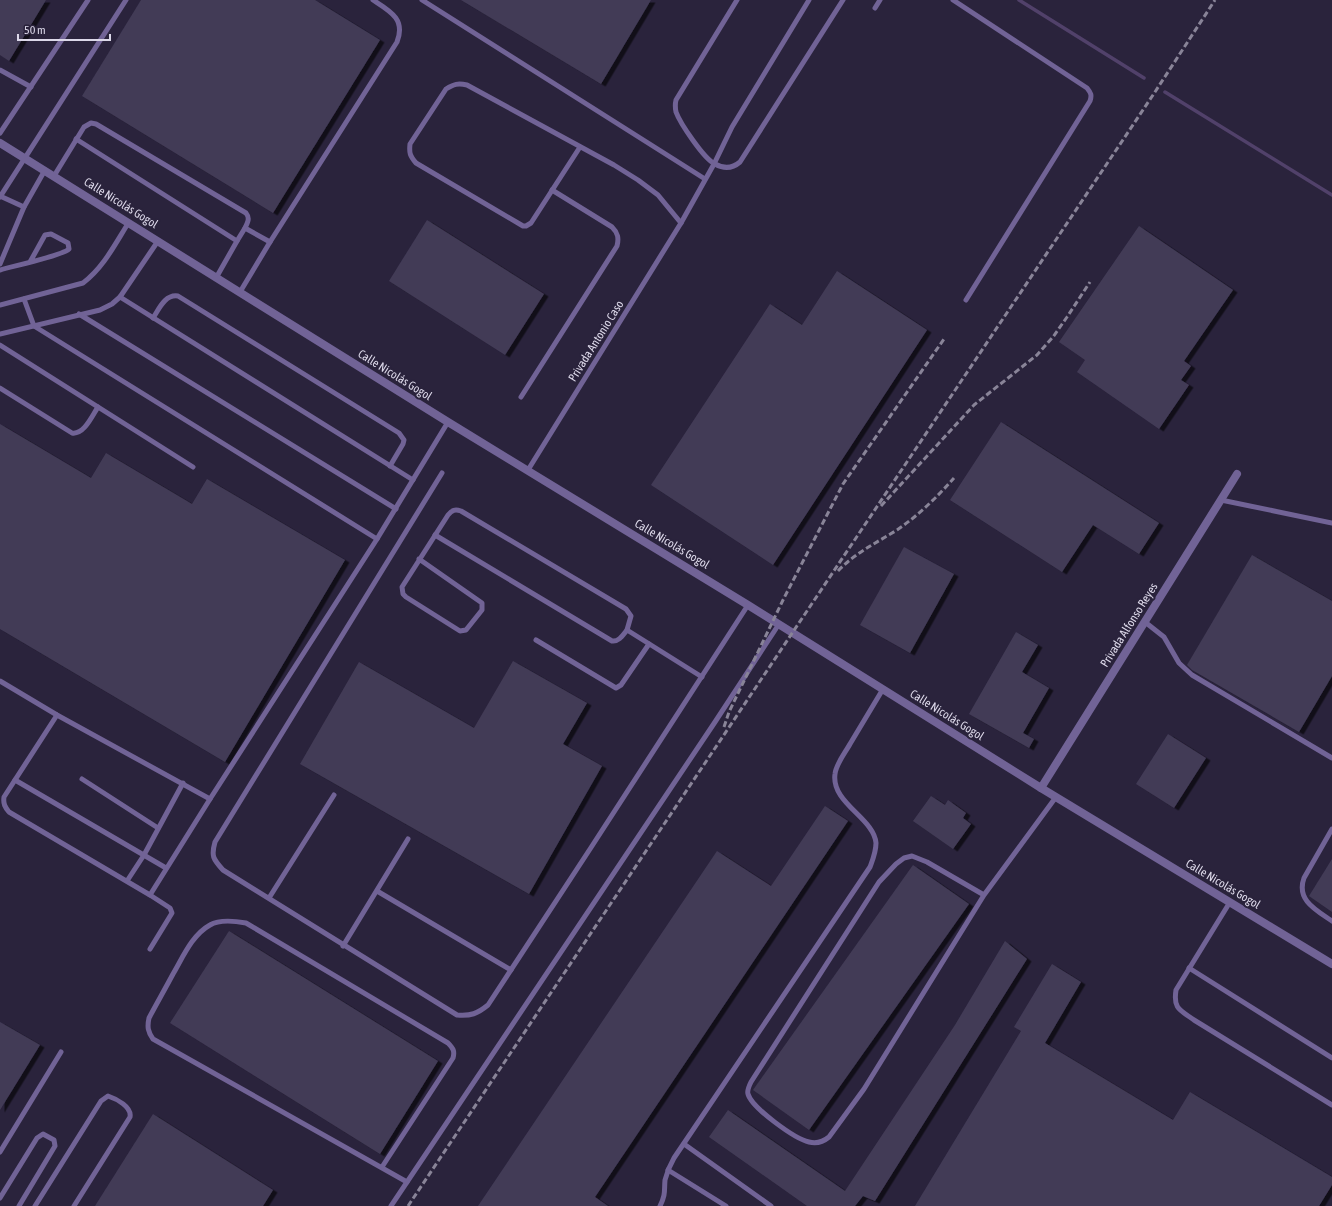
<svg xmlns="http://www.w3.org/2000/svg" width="1332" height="1206" font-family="'Asap Condensed',sans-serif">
<defs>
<filter id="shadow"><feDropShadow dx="4.5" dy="2.5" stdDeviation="0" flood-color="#0009"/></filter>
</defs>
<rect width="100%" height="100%" fill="#2a233c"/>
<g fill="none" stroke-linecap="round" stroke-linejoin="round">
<g stroke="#51416a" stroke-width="3.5">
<polyline points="1019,0 1144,78"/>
<polyline points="1165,92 1332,195"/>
</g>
</g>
<g fill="#423b56" filter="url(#shadow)">
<polygon points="0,0 46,0 9,61 0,55"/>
<polygon points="141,0 315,0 380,40 273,213 82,96"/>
<polygon points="461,0 651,0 601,84"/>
<polygon points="427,220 544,294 505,355 389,281"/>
<polygon points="1139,226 1233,290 1184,361 1191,366 1181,380 1189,385 1159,429 1077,372 1085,360 1059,342"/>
<polygon points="837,271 927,330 773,565 651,485 770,304 802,325"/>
<polygon points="1001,422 1159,523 1139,554 1093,525 1062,572 950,500"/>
<polygon points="0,424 91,478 106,453 192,504 207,479 345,560 225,762 0,629"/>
<polygon points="904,547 954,574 910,653 860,625"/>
<polygon points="1252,555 1332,601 1332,676 1299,732 1192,670 1187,665"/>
<polygon points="1016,632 1038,645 1022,672 1049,688 1023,733 1034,739 1029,748 969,714"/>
<polygon points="513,661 587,703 563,744 602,766 529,894 300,764 359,662 474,728"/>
<polygon points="1168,734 1206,758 1174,808 1136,784"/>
<polygon points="931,796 945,805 948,800 966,813 963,818 971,824 953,849 913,821"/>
<polygon points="825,806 848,821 595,1197 608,1206 478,1206 717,851 771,886"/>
<polygon points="1332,859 1332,912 1309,896"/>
<polygon points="913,865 969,904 809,1130 753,1090"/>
<polygon points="229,931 438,1061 380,1154 170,1023"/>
<polygon points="1005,941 1027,959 875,1201 863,1196 855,1206 807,1206 709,1137 728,1110 845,1191 955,1025"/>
<polygon points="1052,964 1081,982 1045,1043 1173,1120 1190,1092 1332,1177 1332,1185 1319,1206 915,1206 1021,1031 1014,1027"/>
<polygon points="0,1022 40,1045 0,1110"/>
<polygon points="153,1114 273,1190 263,1206 95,1206"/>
</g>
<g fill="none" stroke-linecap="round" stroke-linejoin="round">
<g stroke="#716396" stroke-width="5">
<polyline points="422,0 705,179"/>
<path d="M737,0L676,100C675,104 675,107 676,112C680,123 704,159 715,164C724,169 733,168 740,162L843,0"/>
<path d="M953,0L1087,88C1091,93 1092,95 1090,101L966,300"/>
<polyline points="875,8 880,0"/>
<polyline points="0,70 31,87"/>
<polyline points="0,133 88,0"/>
<polyline points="76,139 237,241 245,228"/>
<path d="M580,147L531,223L526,226H523L416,163C410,156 409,153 410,144L446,89C454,84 458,83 467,85L614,165L638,180L658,195L681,223"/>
<path d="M54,176L84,127L91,123L96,124L246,213C250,218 248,222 245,228L270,242"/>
<polyline points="0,196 24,207"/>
<polyline points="0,197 126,0"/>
<polyline points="0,264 24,207 45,170"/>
<path d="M0,270C13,266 62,256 69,249L68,243L51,234L45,235L30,262"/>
<polyline points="216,278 237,241"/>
<path d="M240,292L270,242L397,42C406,19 390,11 373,0"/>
<polyline points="120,297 413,480"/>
<polyline points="24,299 34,326 377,539"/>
<path d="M0,305L83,283C104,267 115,244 129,222"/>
<polyline points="79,314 396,509"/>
<path d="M153,318C159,309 165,294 178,296L399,433L404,440L403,444L390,466"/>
<polyline points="0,334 100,310 112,304 120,297 158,241"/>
<polyline points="0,345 193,467"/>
<path d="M0,388L72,433C84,435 92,416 98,407"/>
<path d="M521,397L617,246C619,238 618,233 612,227L552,190"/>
<polyline points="528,470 681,223 714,164 732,127 809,0"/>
<path d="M442,473L215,842C211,856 213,859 223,870L457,1015C471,1016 477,1014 488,1005L592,846L748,605"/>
<polyline points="1221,500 1332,523"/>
<path d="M435,535L612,641C619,642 623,635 627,630"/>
<path d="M419,559L482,603V610L466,630L460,631L406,597L403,594L402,587L448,515C452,510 455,509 461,511L626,609L631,616L627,630L702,677"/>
<polyline points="1145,622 1164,637 1179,663 1192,675 1332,758"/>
<polyline points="536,640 616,688 621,685 649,644"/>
<polyline points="0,681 57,715 210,799 377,539 448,422"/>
<path d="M57,715L4,797C3,804 5,807 9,812L150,895L210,799"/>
<polyline points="82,779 158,828"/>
<polyline points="15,780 166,868"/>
<path d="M1332,829L1304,878C1296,900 1316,910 1332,921"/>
<polyline points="127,881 144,855 183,783"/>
<polyline points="377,891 511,970"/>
<path d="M984,895L927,862L912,856L904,858L896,864L879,882L751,1082C749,1086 747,1091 748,1094C752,1108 795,1139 809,1142C817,1144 823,1142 829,1137L864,1089L984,895L1056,797"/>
<polyline points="269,898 334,795"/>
<path d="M1230,902L1176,990C1173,1009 1180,1010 1194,1020L1332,1105"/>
<polyline points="343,946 408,839"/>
<polyline points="150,949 172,913 170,908 150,895"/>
<polyline points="1189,968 1332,1058"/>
<polyline points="684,1144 771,1206"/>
<polyline points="0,1152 61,1052"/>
<path d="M382,1167L453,1058C455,1051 453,1048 448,1043L246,923C235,921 220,919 210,925C192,935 183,957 173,974C165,989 157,1003 149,1018C147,1027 148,1032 153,1039L407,1182"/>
<polyline points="668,1170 726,1206"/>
<polyline points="0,1198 37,1138 43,1134 54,1140 55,1146 19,1206"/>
<path d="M35,1206L101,1101L108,1096C117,1099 132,1107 130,1117L74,1206"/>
<polyline points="391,1206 715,722 779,624"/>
<path d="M660,1206C666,1194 664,1191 665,1180C667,1172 670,1165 674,1158L870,867C873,859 876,852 876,843C874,818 831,803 835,774C836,764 845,753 850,744C861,726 872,707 883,689"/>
</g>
<polyline stroke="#716396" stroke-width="8" points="1041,788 1237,474"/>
<polyline stroke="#716396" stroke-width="8" points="0,143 448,422 748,605 1041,788 1332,964"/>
<g stroke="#898498" stroke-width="3" stroke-dasharray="6 3" stroke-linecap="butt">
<polyline points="881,506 974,405 1037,355 1053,337 1067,317 1090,282"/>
<path d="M838,571C855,553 876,543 897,530C919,515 937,497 954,478"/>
<polyline points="724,727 729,712 784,598 843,484 944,339"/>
<polyline points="408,1206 1153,95 1215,0"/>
</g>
</g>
<g text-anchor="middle" stroke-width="4" stroke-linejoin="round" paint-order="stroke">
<g font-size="12" fill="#dcd8e9" stroke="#2a233c">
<text transform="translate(121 203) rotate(32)" y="4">Calle Nicolás Gogol</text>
<text transform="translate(596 341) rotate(-58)" y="4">Privada Antonio Caso</text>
<text transform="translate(395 375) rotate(32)" y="4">Calle Nicolás Gogol</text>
<text transform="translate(672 544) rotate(31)" y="4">Calle Nicolás Gogol</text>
<text transform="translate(1129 625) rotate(-58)" y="4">Privada Alfonso Reyes</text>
<text transform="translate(947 715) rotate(32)" y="4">Calle Nicolás Gogol</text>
<text transform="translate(1223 884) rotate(31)" y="4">Calle Nicolás Gogol</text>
</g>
</g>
<path d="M18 34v6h92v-6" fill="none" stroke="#dcd8e9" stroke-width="2"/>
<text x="24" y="34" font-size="12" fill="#dcd8e9" stroke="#2a233c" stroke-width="3" paint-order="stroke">50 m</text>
</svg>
